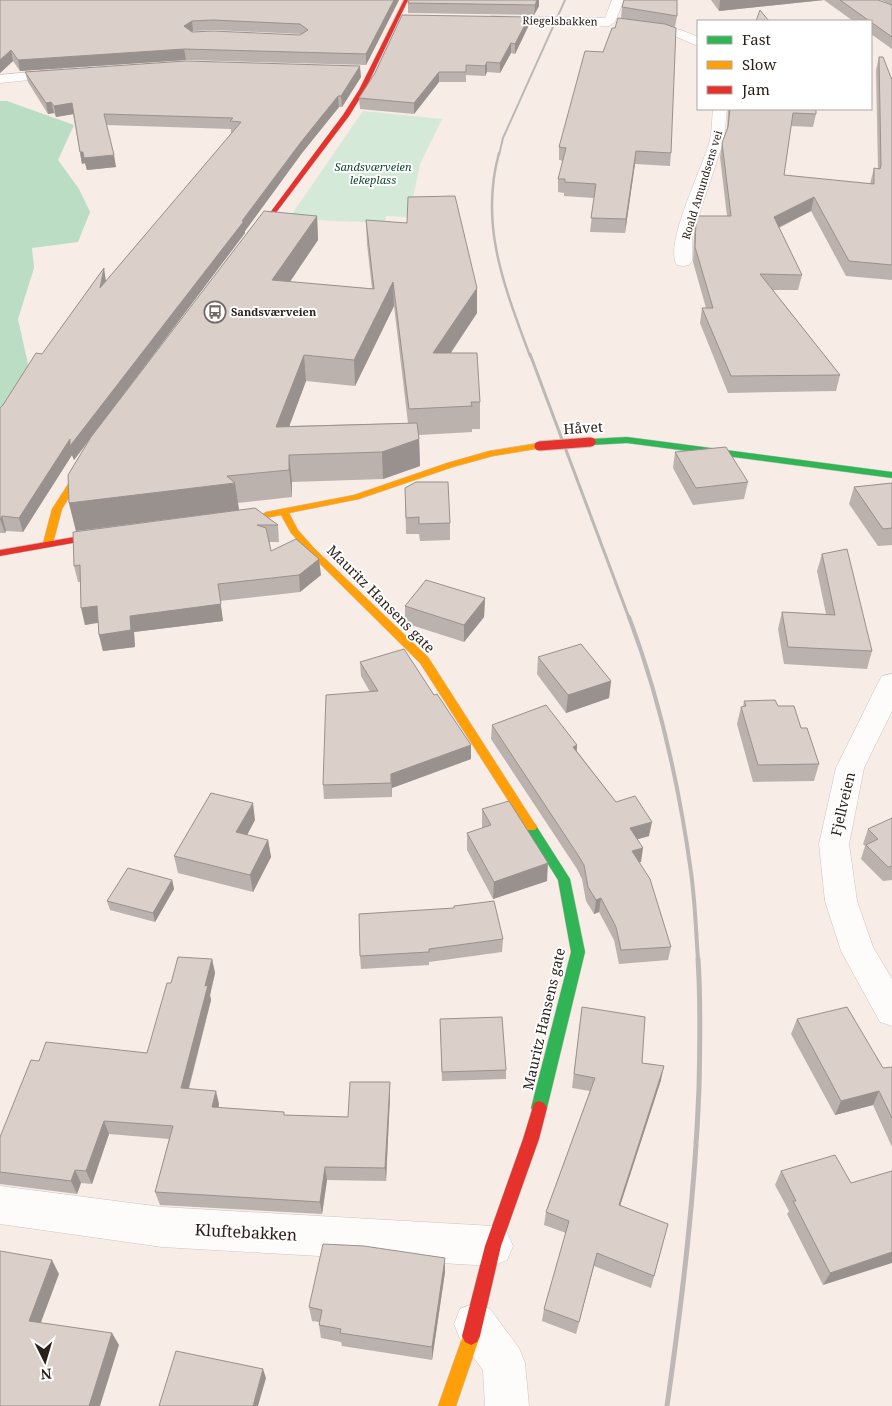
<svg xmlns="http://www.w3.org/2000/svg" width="892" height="1406" font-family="'Noto Serif',serif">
<rect width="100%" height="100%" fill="#f7ece6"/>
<polygon fill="#d4e9d7" points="363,111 442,119 420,164 409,217 386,216 385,223 314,220 290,217"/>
<polygon fill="#baddc3" points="0,101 7,101 74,125 58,160 79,189 90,212 78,242 32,248 34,268 18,319 28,364 13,403 0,414"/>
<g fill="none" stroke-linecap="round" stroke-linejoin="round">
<g stroke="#cec3be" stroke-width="1">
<g id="street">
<polygon points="612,0 624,0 615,22 609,26 491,24 485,20 491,16 605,18"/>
<polygon points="638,21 681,30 698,37 698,46 672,35 634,28 632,25 634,22"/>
<polygon points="63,69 70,73 68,76 0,83 0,75"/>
<path d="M713,109H727L724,140L692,235V261L689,265L683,266L677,265C663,245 704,165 710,140C712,130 712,119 713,109Z"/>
<polygon points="892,674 892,711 864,768 849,844 857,901 873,947 892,979 892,1026 880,1022 841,951 825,901 819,844 836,768 878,683 882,676"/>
<polygon points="0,1186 162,1207 493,1226 507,1232 513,1246 507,1260 493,1266 162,1247 0,1224"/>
<polygon points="475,1303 490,1309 519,1348 525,1363 529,1406 485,1406 483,1370 460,1339 454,1324 460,1309"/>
</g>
</g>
<g stroke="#cec3be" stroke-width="1">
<g id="fast">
<polygon points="627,437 892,472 892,478 627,443 591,445 587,442 591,439"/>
<polygon points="531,822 535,824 570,879 585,952 547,1108 544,1113 539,1115 534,1113 531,1108 571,952 558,880 525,827 527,824"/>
</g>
</g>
<g stroke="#cec3be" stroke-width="1">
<g id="slow">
<polygon points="539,443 542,444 542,448 493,456 453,467 359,499 289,513 298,530 314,548 428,657 535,824 537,827 535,830 527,830 420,663 308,552 291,533 281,515 266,518 261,515 266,512 354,495 447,463 489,451"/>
<polygon points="89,455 93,458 62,509 53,543 48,546 45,545 43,543 52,509 85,458"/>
<polygon points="471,1327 477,1330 480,1336 456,1406 438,1406 465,1330"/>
</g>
</g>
<g stroke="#cec3be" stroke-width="1">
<g id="jam">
<polygon points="404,0 408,0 365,90 349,116 253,243 249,243 249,241 343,115 359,90"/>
<polygon points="109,531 114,534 112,536 0,556 0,550"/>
<polygon points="539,1101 544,1103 547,1108 539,1139 501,1246 480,1336 477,1342 471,1345 465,1342 462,1336 485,1246 523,1139 534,1103"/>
</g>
</g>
<use href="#street" fill="#fefcfb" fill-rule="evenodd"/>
<use href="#fast" fill="#30b455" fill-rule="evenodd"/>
<use href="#slow" fill="#ff9f0a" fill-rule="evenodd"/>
<use href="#jam" fill="#e5322d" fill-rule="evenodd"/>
<polyline stroke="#bcb8b6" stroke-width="2" points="499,155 503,138 565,0"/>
<path stroke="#bcb8b6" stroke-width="2.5" d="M499,153C479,226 505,288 530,356"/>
<polyline stroke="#bcb8b6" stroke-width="3" points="530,354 629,618"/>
<path stroke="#bcb8b6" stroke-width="4" d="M629,617C660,699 679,785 691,872C695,901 696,931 698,960"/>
<path stroke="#bcb8b6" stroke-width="5" d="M667,1406C682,1300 695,1195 699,1088C700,1045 701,1002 698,959"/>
<g stroke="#cec3be" stroke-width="11" stroke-linecap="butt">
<polyline id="jam-bridge" points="539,446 591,442"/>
</g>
<use href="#jam-bridge" stroke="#e5322d" stroke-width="9"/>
</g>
<g fill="#bbb2ad" fill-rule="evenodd">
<path d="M0,0H399L366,65L186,60L20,71L13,61L0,73ZM214,30L301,34L300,35L192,32L193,31Z"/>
<polygon points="409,0 539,0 539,6 534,15 408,13 408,3"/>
<polygon points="711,0 824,0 719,11"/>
<polygon points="824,0 878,0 892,5 892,49 871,34 871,21 853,21"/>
<polygon points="881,0 892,0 892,5"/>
<polygon points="622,7 677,16 675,27 671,26 671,153 670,166 635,164 625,233 590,232 594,198 564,196 564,193 558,192 558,179 563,161 559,160 559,147 603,52 615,28 632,20 621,18"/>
<polygon points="528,27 515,54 511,53 500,73 487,72 485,76 466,75 466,82 439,82 414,114 360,109 359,98"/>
<polygon points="879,57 892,80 892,280 846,276 811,211 779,228 802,275 798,290 773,290 840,375 836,391 728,393 700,323 702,308 706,308 693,262 694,235 696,221 727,216 720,157 722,143 727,130 728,109 816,109 816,114 813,127 791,126 784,175 870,184 874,168 878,169 876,70"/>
<polygon points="25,72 361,77 342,107 339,107 302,153 245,231 245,233 74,460 72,455 23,532 6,531 5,533 0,533 0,408 42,354 106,281 232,133 231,133 231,129 106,125 116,167 87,170 85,163 82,164 73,114 56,117 54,113 48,114 28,82"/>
<path d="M317,216L318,240L290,282L372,289L367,244L366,220L477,313L451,353L480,402V429H472V432L419,435L420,466L383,479L292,482V497L238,503L239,510L76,531L69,503ZM394,306L408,423L289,426L306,381L355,386Z"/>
<polygon points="675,452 748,482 744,499 693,505 673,468"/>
<polygon points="892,483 892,545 878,546 849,504 854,487"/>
<polygon points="405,488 450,523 450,540 420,541 419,534 406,534"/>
<polygon points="255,508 278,525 279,542 269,542 271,551 321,575 300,592 220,601 223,621 134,632 135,647 103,651 99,635 98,623 85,625 80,582 78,582 74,566"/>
<polygon points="822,554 872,651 867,669 784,664 778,629 782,612 826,614 817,571"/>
<polygon points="485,598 484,617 464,642 405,623 405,606"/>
<polygon points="538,657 611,681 609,698 566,713 537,674"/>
<polygon points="360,662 471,759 392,788 392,797 324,799 323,785 370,692 361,676"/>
<polygon points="744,701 778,706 801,728 819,764 814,781 753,782 737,724 741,707 743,707"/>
<polygon points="492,725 577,745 577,751 616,802 649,836 638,839 641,862 639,862 671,947 668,960 619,964 614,940 599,912 594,914 586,901 582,879 577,869 491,739"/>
<polygon points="482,809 547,881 493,899 467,850 467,833 482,828"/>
<polygon points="892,818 892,880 883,881 861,859 865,846 863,844 868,829"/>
<polygon points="255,820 247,835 268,840 271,857 253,892 178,873 174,856"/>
<polygon points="172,880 174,889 155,922 110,910 107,901"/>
<polygon points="503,939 502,952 429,962 429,965 361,969 360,956"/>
<polygon points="212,959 215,973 210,995 211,1000 189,1089 219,1104 218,1108 284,1112 284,1115 348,1117 390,1082 390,1096 386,1181 327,1180 322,1214 160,1205 155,1192 169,1139 109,1134 92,1184 81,1183 77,1194 0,1184 0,1137 39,1061 147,1053 171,983"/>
<polygon points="582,1007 661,1080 620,1206 668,1224 651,1288 594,1266 576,1334 542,1321 544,1309 566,1233 544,1225 546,1212 590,1091 572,1088"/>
<polygon points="440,1019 506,1070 506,1079 442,1081"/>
<polygon points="797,1019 883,1068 892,1067 892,1147 873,1105 835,1115 791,1034"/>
<polygon points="781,1171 851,1183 892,1171 823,1285 787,1214 789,1211 775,1185"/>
<polygon points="445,1272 432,1360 342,1346 341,1342 321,1338 319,1325 319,1322 312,1321 309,1307"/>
</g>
<g fill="#99918d">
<polygon points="394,0 399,0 366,65 366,54"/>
<polygon points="537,0 539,0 539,6 534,15 535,5"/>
<polygon points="720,0 824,0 719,11"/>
<polygon points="529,17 528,27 515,54 515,44"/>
<polygon points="192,21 193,31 185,36 184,26"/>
<polygon points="511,43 511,53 500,73 500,63"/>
<polygon points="184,49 186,60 20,71 18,60"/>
<polygon points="11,50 13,61 0,73 0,60"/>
<polygon points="487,62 487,72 485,76 485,66"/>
<polygon points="360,66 361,77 342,107 341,96"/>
<polygon points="439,72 439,82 414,114 414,103"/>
<polygon points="338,96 339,107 302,153 245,231 245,233 74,460 72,455 23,532 19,518 70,439 242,221 301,142"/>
<polygon points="51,102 54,113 48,114 46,103"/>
<polygon points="72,103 74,114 56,117 54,106"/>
<polygon points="636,151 635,164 625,233 626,219"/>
<polygon points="80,152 83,152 114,155 116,167 87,170 85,163 82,164"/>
<polygon points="814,197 811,211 771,231 774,217"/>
<polygon points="317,216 318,240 274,305 272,280"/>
<polygon points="104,268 106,281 100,288"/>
<polygon points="393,282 394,306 355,386 354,360"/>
<polygon points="477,288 477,313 433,379 433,353"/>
<polygon points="304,355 306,381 279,454 276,427"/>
<polygon points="419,439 420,466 383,479 382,452"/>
<polygon points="289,455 292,482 292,497 289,470"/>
<polygon points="235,483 239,510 76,531 69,503"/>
<polygon points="2,516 6,531 5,533 0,519"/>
<polygon points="319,559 321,575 300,592 299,575"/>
<polygon points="218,584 223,621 134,632 135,647 103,651 99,635 130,616"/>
<polygon points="485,598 484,617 464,642 464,625"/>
<polygon points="97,606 101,622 85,625 81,608"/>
<polygon points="611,681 609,698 566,713 568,695"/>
<polygon points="471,745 471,759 392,788 392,797 391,774"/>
<polygon points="577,745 576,759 573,747"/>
<polygon points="253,803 255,820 239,850 236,832"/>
<polygon points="652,822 649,836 628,842 630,828"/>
<polygon points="268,840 271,857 253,892 250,875"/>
<polygon points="643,848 641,862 630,865 632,851"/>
<polygon points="548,863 547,881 493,899 494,882"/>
<polygon points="172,880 174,889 155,922 153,913"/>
<polygon points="601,898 599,912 594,914 596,900"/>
<polygon points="212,959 215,973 210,995 211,1000 185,1102 181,1088 205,986"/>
<polygon points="664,1066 661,1080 616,1218 619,1205"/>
<polygon points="390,1082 390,1096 386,1181 385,1168"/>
<polygon points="216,1091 219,1104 216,1121 212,1107"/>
<polygon points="879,1091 873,1105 835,1115 841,1101"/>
<polygon points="104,1121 109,1134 92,1184 86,1171"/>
<polygon points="325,1167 327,1180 322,1214 320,1202"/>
<polygon points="75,1170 81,1183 77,1194 71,1181"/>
<polygon points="892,1252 892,1263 823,1285 830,1273"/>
<polygon points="597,1253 594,1266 576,1334 579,1322"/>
<polygon points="445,1258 445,1272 432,1360 432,1347"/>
<polygon points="52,1260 59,1274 37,1333 29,1321"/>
<polygon points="112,1333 119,1345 100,1406 89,1406"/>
<polygon points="263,1369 266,1378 258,1406 253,1406"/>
</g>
<g fill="#dacfc9" stroke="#99918d" fill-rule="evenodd">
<path d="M0,0H394L366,54L184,49L18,60L11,50L0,60ZM213,20L300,24L308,30L300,35L213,31L192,32L184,26L192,21Z"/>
<polygon points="409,0 537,0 535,5 408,3"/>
<polygon points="624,0 677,0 677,16 622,7"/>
<polygon points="840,0 878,0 892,5 892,37"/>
<polygon points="760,10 769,21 756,21"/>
<polygon points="402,15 529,17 515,44 511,43 500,63 487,62 485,66 466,65 466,72 439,72 414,103 359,98 375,73"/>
<polygon points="618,18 665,24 676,28 671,153 636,151 626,219 591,218 596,184 565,182 565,179 558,179 566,148 559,147 585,51 603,52 612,28 615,28"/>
<polygon points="879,57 883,57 892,80 892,265 849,261 814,197 774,217 802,275 760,274 840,375 731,376 702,308 713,308 695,247 696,221 698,216 731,216 722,143 728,127 730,109 816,109 816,114 793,113 784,175 874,184 874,168 880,169 881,166"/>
<polygon points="185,61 360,66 341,96 338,96 301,142 242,221 244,221 70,446 70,439 19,518 2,516 0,519 0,408 3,405 36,353 42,354 104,268 100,288 241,122 230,121 233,118 104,114 114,155 84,158 83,152 80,152 72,103 54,106 51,102 46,103 25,72"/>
<polygon points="455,196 477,288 433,353 477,353 480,402 471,402 472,406 409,409 393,282 354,360 304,355 276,427 417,423 419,439 382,452 289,455 289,470 227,476 235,483 69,503 68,475 91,437 264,211 317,216 272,280 374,289 366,220 407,223 408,197"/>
<polygon points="726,447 748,482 696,488 675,452"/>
<polygon points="416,482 448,482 450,523 419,524 419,517 406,518 405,488"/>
<polygon points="892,483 892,528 883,529 854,487"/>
<polygon points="255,508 278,525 257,525 266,528 271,551 296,539 319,559 299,575 218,584 221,604 130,616 131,630 99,635 97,606 81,608 80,565 74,566 73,532"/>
<polygon points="847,549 872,651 788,647 782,612 835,615 822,554"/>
<polygon points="426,580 485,598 484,600 464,625 405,606"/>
<polygon points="581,644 611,681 568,695 538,657"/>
<polygon points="404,649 434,695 437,694 471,745 391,774 391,783 323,785 326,695 378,691 360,662"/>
<polygon points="775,700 778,706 794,706 801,728 807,728 819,764 758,765 741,707 746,706 744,701"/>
<polygon points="546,705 577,745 573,747 616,802 635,796 652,822 630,828 643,848 632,851 650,879 671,947 621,950 616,927 601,898 596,900 588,887 584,865 578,855 492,725"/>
<polygon points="211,793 253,803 236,832 268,840 250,875 174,856"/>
<polygon points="509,801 548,863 494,882 467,833 491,825 482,809"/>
<polygon points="892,818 892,866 888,867 866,845 878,839 868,829"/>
<polygon points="128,868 172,880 153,913 107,901"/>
<polygon points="494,901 503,939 429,949 429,952 360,956 359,914 454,908 454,906"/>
<polygon points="178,957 212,959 205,986 208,985 181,1088 216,1091 212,1107 284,1112 284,1115 348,1117 350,1082 390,1082 385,1168 325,1167 320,1202 155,1192 173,1126 104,1121 86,1171 75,1170 71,1181 0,1172 0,1137 31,1060 39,1061 46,1042 147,1053 167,983 171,983"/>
<polygon points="582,1007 645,1017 642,1063 664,1066 619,1205 668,1224 654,1276 597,1253 579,1322 544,1309 569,1221 546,1212 595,1078 574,1074"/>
<polygon points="847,1007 883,1068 892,1067 892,1118 879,1091 841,1101 797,1019"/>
<polygon points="502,1017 506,1070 442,1072 440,1019"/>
<polygon points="835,1155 851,1183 892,1171 892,1252 830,1273 793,1201 796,1201 781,1171"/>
<polygon points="323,1244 364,1246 445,1258 432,1347 340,1333 341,1329 319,1325 322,1310 309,1307"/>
<polygon points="0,1251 52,1260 29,1321 112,1333 89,1406 0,1406"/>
<polygon points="176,1351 263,1369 253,1406 159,1406"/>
</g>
<defs>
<g id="bus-ring" transform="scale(1.125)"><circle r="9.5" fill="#fff" stroke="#736762" stroke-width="1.5"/><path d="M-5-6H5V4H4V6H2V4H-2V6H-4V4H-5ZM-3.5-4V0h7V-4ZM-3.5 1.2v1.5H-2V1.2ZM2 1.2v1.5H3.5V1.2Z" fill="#736762"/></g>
</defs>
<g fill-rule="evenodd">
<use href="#bus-ring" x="215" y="312"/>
</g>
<g text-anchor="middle" stroke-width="4" stroke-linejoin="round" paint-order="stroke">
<g font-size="11" fill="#2c201b" stroke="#fff">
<text transform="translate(560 21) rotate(1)" y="4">Riegelsbakken</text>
<text transform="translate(702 185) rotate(-73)" y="4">Roald Amundsens vei</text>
</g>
<g font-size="11" font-style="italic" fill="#10472c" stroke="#fff">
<text x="373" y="171">Sandsværveien<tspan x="373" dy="13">lekeplass</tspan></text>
</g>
<g font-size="11" font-weight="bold" fill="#2c201b" stroke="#fff" text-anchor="start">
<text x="231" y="316">Sandsværveien</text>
</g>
<g font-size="14" fill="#2c201b" stroke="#fff">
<text transform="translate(583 428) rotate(-4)" y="5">Håvet</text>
<text transform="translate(381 599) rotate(45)" y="5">Mauritz Hansens gate</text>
<text transform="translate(843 804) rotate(-77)" y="5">Fjellveien</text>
<text transform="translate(544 1019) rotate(-77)" y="5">Mauritz Hansens gate</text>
</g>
<g font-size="16" fill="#2c201b" stroke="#fff">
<text transform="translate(246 1232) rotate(3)" y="6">Kluftebakken</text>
</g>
</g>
<rect x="697" y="20" width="175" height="90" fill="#ffffff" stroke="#aba6a4"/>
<rect x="707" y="36" width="25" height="8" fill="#30b455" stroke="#aba6a4"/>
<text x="742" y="45" font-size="15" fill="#2c201b">Fast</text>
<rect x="707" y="61" width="25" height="8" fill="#ff9f0a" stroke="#aba6a4"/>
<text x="742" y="70" font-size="15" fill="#2c201b">Slow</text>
<rect x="707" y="86" width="25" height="8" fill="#e5322d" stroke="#aba6a4"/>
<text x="742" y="95" font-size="15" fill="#2c201b">Jam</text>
<g transform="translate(45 1361) rotate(175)" stroke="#ffffff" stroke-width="4" paint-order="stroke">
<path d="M0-4L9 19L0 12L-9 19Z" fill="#2c201b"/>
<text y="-8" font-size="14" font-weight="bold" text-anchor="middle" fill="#2c201b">N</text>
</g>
</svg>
